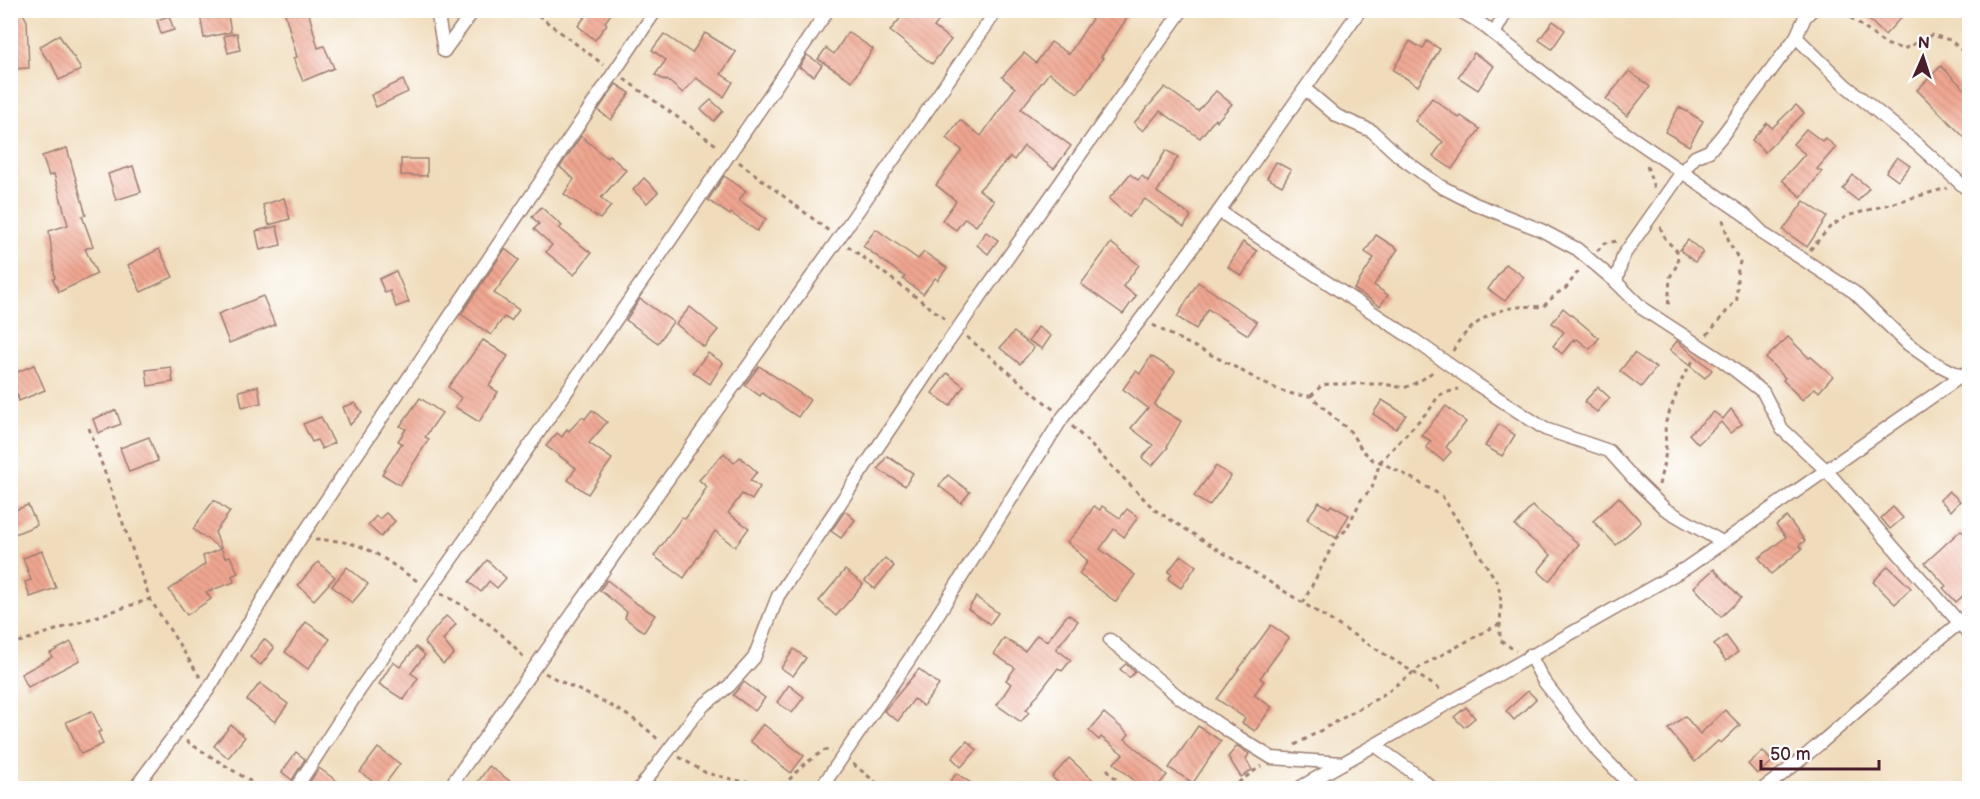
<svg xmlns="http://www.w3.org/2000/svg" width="1980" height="799" font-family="'Balsamiq Sans',sans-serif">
<defs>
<pattern id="building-back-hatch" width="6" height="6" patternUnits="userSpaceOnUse" patternTransform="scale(1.5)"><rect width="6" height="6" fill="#efa690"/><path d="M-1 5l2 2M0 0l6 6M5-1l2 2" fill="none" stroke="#ce8e7c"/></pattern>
</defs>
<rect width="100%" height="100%" fill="#fff"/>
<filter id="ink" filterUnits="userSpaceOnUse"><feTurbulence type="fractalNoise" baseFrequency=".0167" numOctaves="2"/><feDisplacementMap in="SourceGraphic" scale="12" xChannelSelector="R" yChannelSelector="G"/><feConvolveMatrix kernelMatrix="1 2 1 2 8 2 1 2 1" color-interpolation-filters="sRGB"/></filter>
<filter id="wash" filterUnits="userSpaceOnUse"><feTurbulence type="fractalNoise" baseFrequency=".008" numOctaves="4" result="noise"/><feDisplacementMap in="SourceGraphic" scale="24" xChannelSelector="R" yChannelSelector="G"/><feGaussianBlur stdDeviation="1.35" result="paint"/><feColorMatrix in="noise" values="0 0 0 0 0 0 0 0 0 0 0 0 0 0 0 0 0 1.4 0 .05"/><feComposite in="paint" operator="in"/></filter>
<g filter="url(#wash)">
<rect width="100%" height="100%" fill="#f0dcbb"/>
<g id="blocks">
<g fill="url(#building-back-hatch)">
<polygon points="21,10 27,21 29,68 10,69 10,42 12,42 13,28 10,24 10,16"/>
<polygon points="219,10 227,10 231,32 204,38 200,14"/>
<polygon points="284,10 308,10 318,48 324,46 334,68 303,81 293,58 297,57"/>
<polygon points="590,10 614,10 605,22 607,24 595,40 578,26"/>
<polygon points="907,10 947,10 934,27 951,40 932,64 890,31"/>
<polygon points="1080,10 1122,10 1129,15 1101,57 1103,58 1078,93 1049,73 1021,109 1071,146 1054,169 1024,146 1014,160 1010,157 979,190 994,201 976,226 965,218 956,230 942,220 956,201 936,185 962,150 946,138 960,120 981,136 1015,88 1002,77 1024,53 1036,63 1051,42 1069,54 1092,19"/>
<polygon points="1859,10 1908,10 1885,35"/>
<polygon points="169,16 174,30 161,34 157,20"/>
<polygon points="1553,21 1565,30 1552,49 1539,40"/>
<polygon points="848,32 873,49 852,81 818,59 826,48 834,54"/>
<polygon points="237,33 240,50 228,53 224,36"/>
<polygon points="705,33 736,52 721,74 733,82 724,97 696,78 683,93 667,80 666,81 655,75 666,60 652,50 664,34 692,53"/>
<polygon points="59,35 73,57 74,57 81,70 59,80 50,60 48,61 39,47"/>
<polygon points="1410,41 1423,49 1427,41 1440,49 1418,86 1393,70"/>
<polygon points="1474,53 1494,66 1478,90 1458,77"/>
<polygon points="807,55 822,65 814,76 799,67"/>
<polygon points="1941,66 1970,94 1970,143 1917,90"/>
<polygon points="1629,71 1650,87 1627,116 1606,99"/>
<polygon points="403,80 408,92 376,107 371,95"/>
<polygon points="616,84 630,93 611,120 598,110"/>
<polygon points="1165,87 1198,111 1216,91 1232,104 1217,121 1215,119 1200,138 1160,111 1143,131 1134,123"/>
<polygon points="1432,98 1459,118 1461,116 1480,129 1452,169 1433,156 1443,142 1415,121"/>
<polygon points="711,100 723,111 714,121 701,109"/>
<polygon points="1796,105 1804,113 1765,152 1752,140 1767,123 1772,128"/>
<polygon points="1679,107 1703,121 1689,146 1665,132"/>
<polygon points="1806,129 1822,141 1825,138 1836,147 1817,169 1822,172 1801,197 1782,180 1805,154 1793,144"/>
<polygon points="581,136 607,158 609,155 626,170 601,198 611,206 600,219 564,194 574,179 560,167"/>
<polygon points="67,148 86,215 82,216 93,246 85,249 97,274 59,292 53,279 55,278 49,231 68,225 54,174 49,176 42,156"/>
<polygon points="1166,150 1178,157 1157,192 1191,216 1184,227 1145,199 1129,217 1109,199 1130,174 1138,180 1142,176 1148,181"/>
<polygon points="1897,157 1910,166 1898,181 1886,172"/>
<polygon points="401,159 427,159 427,176 401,175"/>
<polygon points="1276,162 1291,170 1282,186 1267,178"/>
<polygon points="133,166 141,192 116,200 108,174"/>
<polygon points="1853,175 1869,188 1858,201 1843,189"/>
<polygon points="724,176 746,191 739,200 766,219 757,231 731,213 730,215 708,200"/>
<polygon points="644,178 658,192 647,203 633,190"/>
<polygon points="284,198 290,219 269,225 263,205"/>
<polygon points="1804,201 1827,217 1807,247 1783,230"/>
<polygon points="541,207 562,226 559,228 591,253 574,275 546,252 552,245 534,229 539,224 532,217"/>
<polygon points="277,226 281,245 260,250 256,231"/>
<polygon points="876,229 918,259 924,252 947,268 938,280 935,278 923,294 903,279 905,277 863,246"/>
<polygon points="986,232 998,240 988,254 977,245"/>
<polygon points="1376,235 1398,249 1374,285 1388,295 1380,306 1354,289 1374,258 1365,252"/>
<polygon points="1688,240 1703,252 1695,262 1680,250"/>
<polygon points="1243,242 1257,251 1242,276 1228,267"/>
<polygon points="1111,243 1139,265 1123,286 1136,296 1123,314 1081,284"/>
<polygon points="159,249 173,277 141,292 128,265"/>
<polygon points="505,249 519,260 494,293 519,310 511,321 504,317 491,335 461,314"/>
<polygon points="1506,264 1524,277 1505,301 1488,289"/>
<polygon points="396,271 409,302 396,307 390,291 385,293 379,279"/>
<polygon points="1198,282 1257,322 1248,335 1208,309 1196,329 1177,317"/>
<polygon points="263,296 275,325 229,343 218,314"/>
<polygon points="640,299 673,322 658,343 626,320"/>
<polygon points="690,307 718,330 704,347 676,324"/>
<polygon points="1563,308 1599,338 1590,349 1577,339 1575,341 1574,339 1562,354 1553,346 1564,332 1552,323"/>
<polygon points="1038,327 1051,336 1042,349 1029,341"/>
<polygon points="1014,332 1034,348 1020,364 1000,348"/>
<polygon points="1788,337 1809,358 1811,357 1833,376 1819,392 1815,388 1802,400 1783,380 1785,378 1766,358"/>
<polygon points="483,340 508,356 489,386 498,392 479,422 455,407 461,398 448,387"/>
<polygon points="1677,341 1712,370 1705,378 1670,350"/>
<polygon points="708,353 723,363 710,384 693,372"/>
<polygon points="1634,353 1656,368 1641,387 1620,371"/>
<polygon points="1151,356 1175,371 1154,405 1181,421 1167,446 1168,447 1152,466 1142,458 1153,445 1131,428 1148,408 1123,389 1136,371 1140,374"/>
<polygon points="34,365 45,390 19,401 17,394 10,396 10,375"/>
<polygon points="759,366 810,400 798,417 762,393 760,396 745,385"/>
<polygon points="171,367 173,382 148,386 146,370"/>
<polygon points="947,373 964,386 950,406 932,393"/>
<polygon points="258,386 261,403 242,407 239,391"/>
<polygon points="1598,387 1610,398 1597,412 1584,402"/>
<polygon points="420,398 442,413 425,437 429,439 400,485 382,474 402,443 398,441 406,429 400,426"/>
<polygon points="1382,400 1406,415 1396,429 1373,414"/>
<polygon points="355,403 362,412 350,425 343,407"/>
<polygon points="1446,406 1466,422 1446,447 1451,452 1443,461 1426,447 1431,441 1421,435"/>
<polygon points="1731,409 1742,424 1730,433 1721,422 1698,444 1689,434 1714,412 1723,419"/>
<polygon points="116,410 121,424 98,433 93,419"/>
<polygon points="592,410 607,422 589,443 612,459 588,494 568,480 576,468 546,446 557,433 562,437 567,429 569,431 582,417 585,419"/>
<polygon points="321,417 334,443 322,449 317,440 312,442 303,424"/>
<polygon points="1499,424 1515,435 1502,456 1485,446"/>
<polygon points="149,437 158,461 129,472 120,448"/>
<polygon points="724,453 734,463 740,457 757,472 750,480 760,487 752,500 742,494 728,513 749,528 735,547 715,531 684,578 654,556 682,517 685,519 704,494 703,493 707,487 699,480"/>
<polygon points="887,456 913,473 905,486 878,469"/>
<polygon points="1216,466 1231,476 1209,506 1194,496"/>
<polygon points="948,475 970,492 961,503 939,486"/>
<polygon points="1949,491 1960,501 1951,511 1940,500"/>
<polygon points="1619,497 1641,522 1616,545 1593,521"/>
<polygon points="214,500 230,512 215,532 225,558 230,556 238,573 232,576 234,582 206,592 211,599 187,615 169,590 205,564 203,556 221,549 193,529"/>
<polygon points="1319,502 1329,508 1331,505 1349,515 1336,538 1307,519"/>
<polygon points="28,505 37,525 10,536 10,512"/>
<polygon points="1094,506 1100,510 1102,506 1120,518 1127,509 1138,517 1124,537 1114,529 1100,549 1135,575 1116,602 1079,574 1088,561 1067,542 1079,529"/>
<polygon points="1532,506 1579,544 1549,581 1538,571 1551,555 1515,526"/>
<polygon points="1893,507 1903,518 1890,529 1881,518"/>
<polygon points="845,511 855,520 841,538 831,531"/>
<polygon points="386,513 395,521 381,537 368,525 376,516 379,519"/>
<polygon points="1787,517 1805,541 1799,545 1802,549 1771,574 1759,558 1786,537 1776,525"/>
<polygon points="1961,530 1970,539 1970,590 1956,602 1943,588 1946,586 1925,563"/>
<polygon points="42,551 56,588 30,597 25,582 31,580 23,558"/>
<polygon points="1181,555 1196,566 1181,588 1168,579 1172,574 1168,572"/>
<polygon points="885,558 894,566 875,589 865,581"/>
<polygon points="487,560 506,578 497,588 489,581 481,592 469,582"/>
<polygon points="318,562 335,577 314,600 298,585"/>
<polygon points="1888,566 1911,588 1895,604 1873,582"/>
<polygon points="347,567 368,584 352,603 332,586"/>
<polygon points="1714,569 1741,598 1721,617 1694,587"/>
<polygon points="845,570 863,584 836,616 819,601"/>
<polygon points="607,580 634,602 655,615 644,632 625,618 627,612 600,590"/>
<polygon points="976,597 998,613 990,624 968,609"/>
<polygon points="1068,614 1078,621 1056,649 1071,660 1062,671 1058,668 1026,710 1029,712 1021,722 997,705 1011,684 1006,680 1015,668 994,654 1004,638 1025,651 1037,635 1047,641"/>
<polygon points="446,616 456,624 443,640 454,654 443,664 424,642"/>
<polygon points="306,622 330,639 308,669 285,652"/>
<polygon points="1271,625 1289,638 1260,678 1264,681 1254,695 1272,707 1255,731 1242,723 1245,718 1217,699"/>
<polygon points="1726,636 1738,652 1726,661 1714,645"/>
<polygon points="264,639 274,648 261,665 250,657"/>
<polygon points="71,642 80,660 28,687 21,674 52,657 50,653"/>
<polygon points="416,647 425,655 411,673 418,678 404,700 379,684 393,662 400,667"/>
<polygon points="794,649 806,658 793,676 781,668"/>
<polygon points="1126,664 1135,672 1129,678 1120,669"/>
<polygon points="919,669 939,685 923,706 914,699 898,721 884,711"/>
<polygon points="744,682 765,698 755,711 733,695"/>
<polygon points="260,683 288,704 275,722 247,700"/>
<polygon points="789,685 804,697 792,713 777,702"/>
<polygon points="1528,691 1536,699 1514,720 1506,711"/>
<polygon points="1466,707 1475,718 1464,727 1454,717"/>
<polygon points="1725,710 1740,725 1721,743 1718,741 1695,762 1668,729 1685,716 1700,734"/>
<polygon points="92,711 101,731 98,732 103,744 81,754 66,722"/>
<polygon points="1104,713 1129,734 1125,739 1167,775 1155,789 1144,789 1114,763 1123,754 1101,737 1099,740 1089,731"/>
<polygon points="763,724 804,756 791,773 750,741"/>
<polygon points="231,725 245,737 228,758 214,746"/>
<polygon points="1198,726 1221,741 1193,783 1169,768"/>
<polygon points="967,741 977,750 961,767 952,758"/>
<polygon points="1237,746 1249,754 1246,759 1252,770 1241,777 1228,757"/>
<polygon points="378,748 400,764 382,788 360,772"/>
<polygon points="1763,751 1772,762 1757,774 1748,764"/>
<polygon points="296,752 305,759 292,780 282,772"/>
<polygon points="1069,758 1103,789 1065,789 1052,777"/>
<polygon points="489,766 521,789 473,789"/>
<polygon points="319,768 348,789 305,789"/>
<polygon points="956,773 980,789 946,789"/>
</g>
</g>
</g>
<g filter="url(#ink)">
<use href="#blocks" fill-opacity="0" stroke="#9d7e73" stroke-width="1.5"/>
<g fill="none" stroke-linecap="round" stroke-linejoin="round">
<g stroke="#9d7e73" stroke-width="15">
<g id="minor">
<polyline points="437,10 444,51"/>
<polyline points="1459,10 1479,22 1580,102 1745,215 1765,235 1854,292 1908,344 1935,363 1961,376"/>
<polyline points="1812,10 1805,17 1796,37 1721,137 1709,151 1695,157 1682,172 1623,256 1616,282 1643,309 1723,361 1763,392 1782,429 1826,470 1970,635"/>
<polyline points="1494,34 1507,10"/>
<polyline points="1796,37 1845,85 1918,145 1970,192"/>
<polyline points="444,51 474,10"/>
<polyline points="1305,89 1337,116 1372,131 1399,156 1440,186 1475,204 1541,230 1577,249 1616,282"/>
<polyline points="1219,211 1413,339 1478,385 1545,429 1609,451 1635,480 1665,509 1722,542"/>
<polyline points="1110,640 1179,697 1230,732 1272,758 1343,763"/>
<polyline points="1530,655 1543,680 1599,753 1634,788"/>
<polyline points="1376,746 1418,776 1432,788"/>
<polyline points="135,788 208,690 292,551 656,10"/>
<polyline points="296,788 356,695 478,521 828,10"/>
<polyline points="449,788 839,238 997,10"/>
<polyline points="640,788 695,715 704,705 729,686 754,658 778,596 942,351 1182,10"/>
<polyline points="821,788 909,660 1063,417 1141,319 1219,211 1360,10"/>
<polyline points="1299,788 1686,568 1970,370"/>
<path d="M1764,788C1837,735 1898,669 1970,615"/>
</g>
</g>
<g stroke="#9d7e73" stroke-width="3" stroke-dasharray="4.5 4.5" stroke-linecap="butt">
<polyline points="531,10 604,65"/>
<polyline points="1846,10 1850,17 1885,44 1904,49 1932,35 1950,40 1970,57"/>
<polyline points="624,79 719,147"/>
<polyline points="739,162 829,231"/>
<polyline points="1647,166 1654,188"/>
<polyline points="1660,227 1666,240 1677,251 1678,263 1670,277 1668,309"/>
<polyline points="848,246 948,321"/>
<polyline points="1810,250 1830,227 1847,216 1947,188"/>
<polyline points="1597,251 1605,243 1617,241"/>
<path d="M1153,325C1177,339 1203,350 1227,363C1255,377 1279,396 1311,396L1341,424L1348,428L1362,450L1373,460L1380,462L1408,476L1442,496L1497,582C1504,602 1499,619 1500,640L1516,651"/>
<polyline points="1707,335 1737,299 1737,274 1740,262 1729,242 1722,216"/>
<polyline points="967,337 1054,410"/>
<path d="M1453,351C1460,335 1482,316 1500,311C1513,306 1529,306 1543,307L1556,294L1566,288L1580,269"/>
<polyline points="1311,396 1322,385 1329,384 1384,384 1404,388 1420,381 1434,371"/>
<polyline points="1072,426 1155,510 1443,691"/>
<polyline points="89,428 150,599 200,677"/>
<polyline points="1659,485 1666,452 1665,424 1681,381 1694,359"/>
<path d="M315,540C366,539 379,557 419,582"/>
<path d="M441,594C470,607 505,634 525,659"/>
<polyline points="1303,603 1336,539 1346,530 1361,500 1372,488 1380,462 1430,409 1439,395 1458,389"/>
<polyline points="10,621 17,642"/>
<polyline points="10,645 150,599"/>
<path d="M545,673C582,694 631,709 660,742"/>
<polyline points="186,741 261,788"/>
<polyline points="1295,745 1380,697 1423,665 1499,624"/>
<polyline points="679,757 706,773 740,781 768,784 786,783 803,765 825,750 832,752"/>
<polyline points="853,764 883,788"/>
<polyline points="1107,769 1124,788"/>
<polyline points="1231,788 1261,766"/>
</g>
<use href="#minor" stroke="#fff" stroke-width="12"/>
</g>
</g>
<rect width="1980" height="799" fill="none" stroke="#fff" stroke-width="36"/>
<g transform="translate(1923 57) rotate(3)" stroke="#ffffff" stroke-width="4.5" paint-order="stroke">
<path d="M0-4.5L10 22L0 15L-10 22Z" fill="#4a1f2b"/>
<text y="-9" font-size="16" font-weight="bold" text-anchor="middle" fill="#4a1f2b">N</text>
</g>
<path d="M1761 760v9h118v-9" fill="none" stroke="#4a1f2b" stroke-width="3"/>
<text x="1770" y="760" font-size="18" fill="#4a1f2b" stroke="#ffffff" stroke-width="4.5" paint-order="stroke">50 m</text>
</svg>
